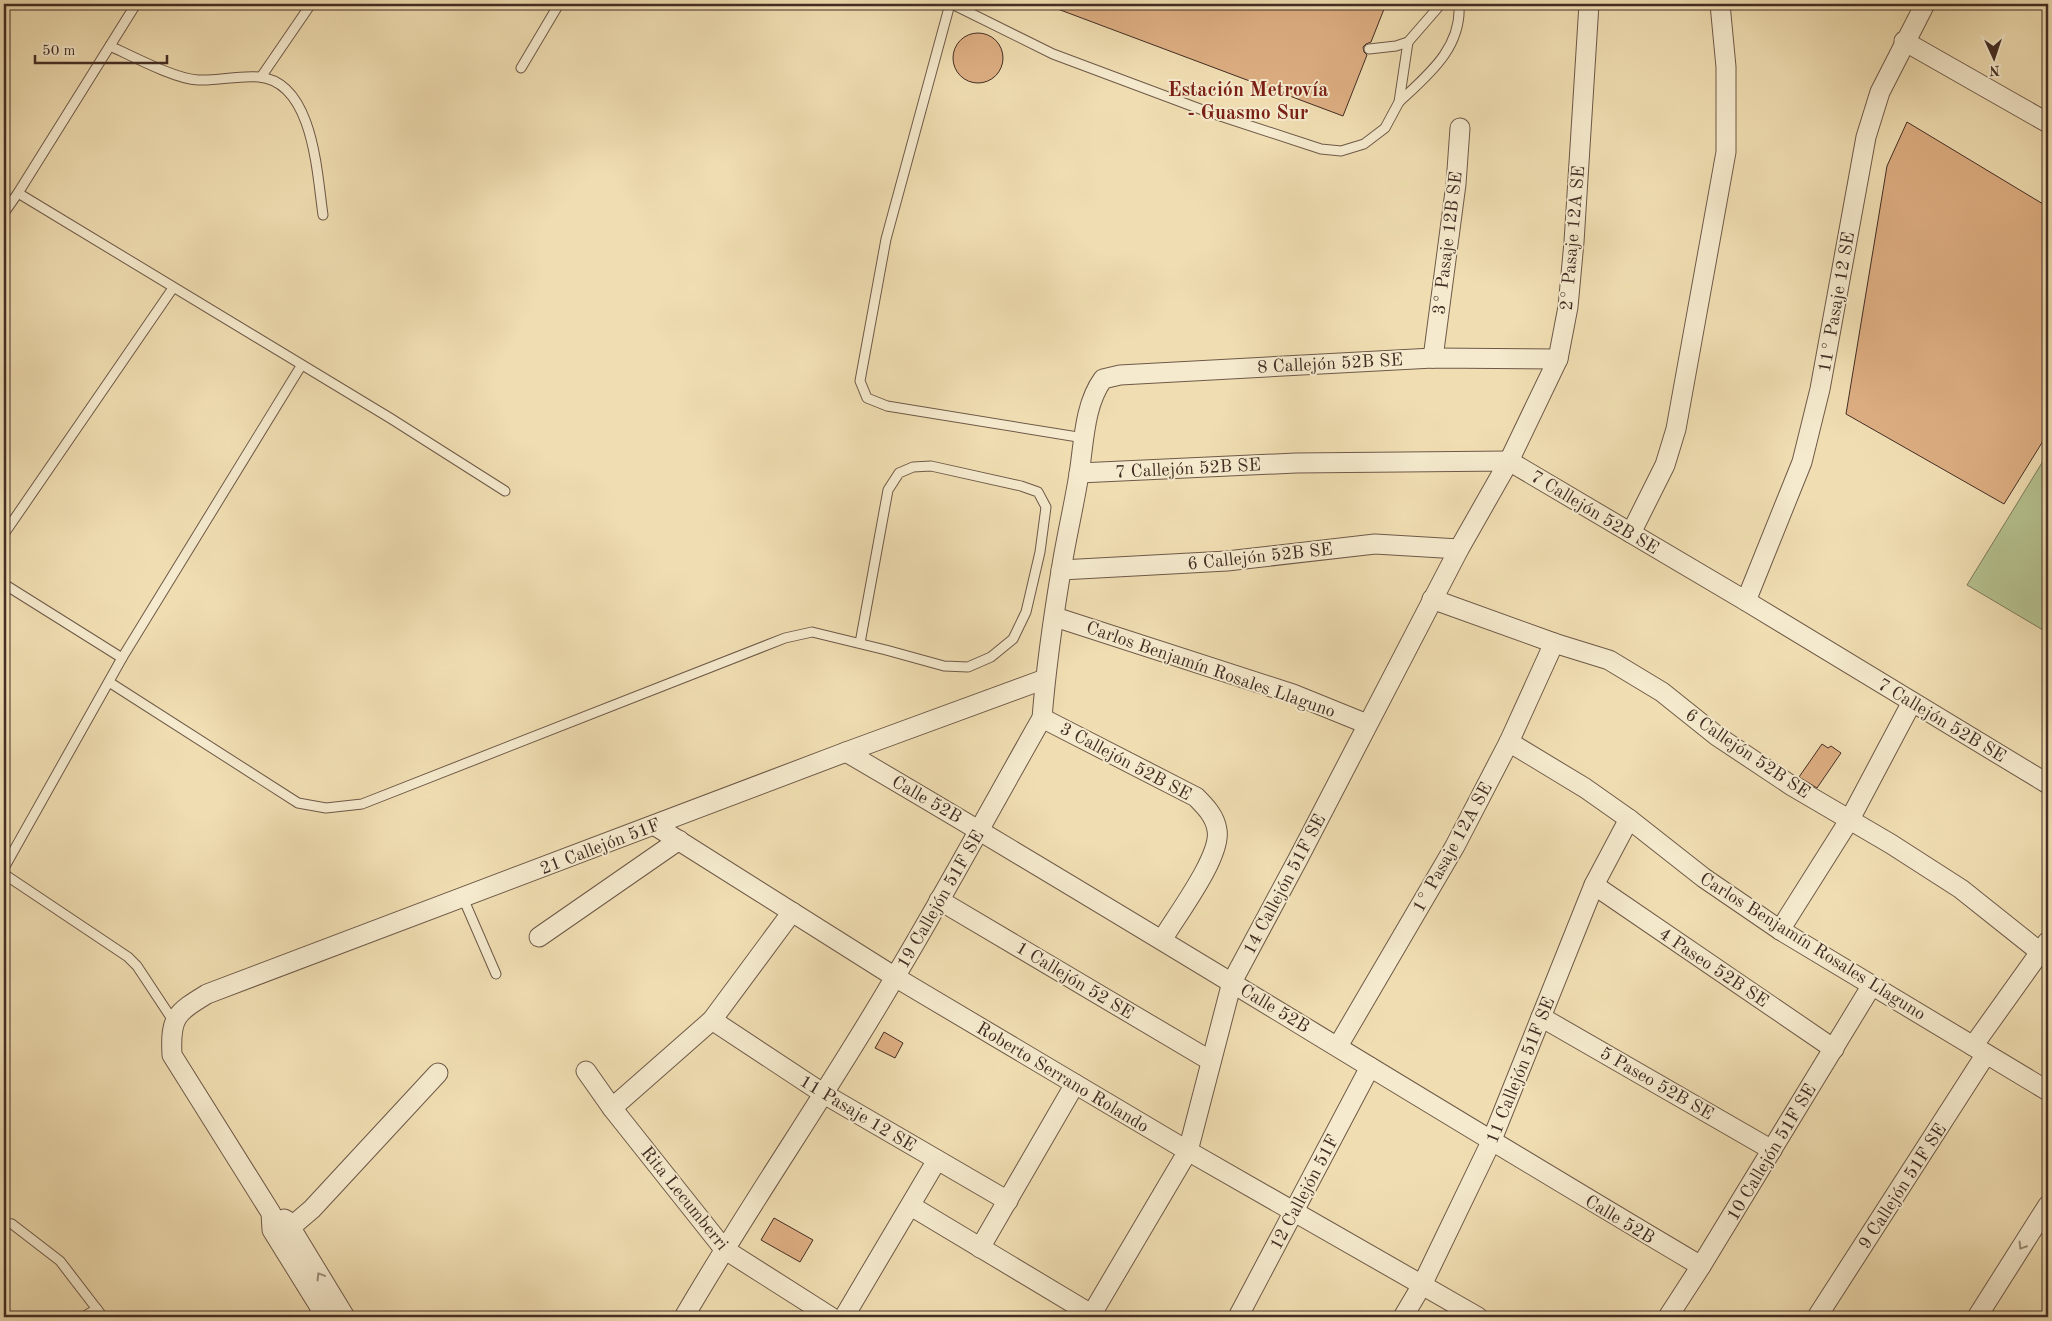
<svg xmlns="http://www.w3.org/2000/svg" width="2052" height="1321" font-family="'Old Standard TT',serif">
<rect width="100%" height="100%" fill="#f0deb2"/>
<filter id="stains"><feTurbulence type="fractalNoise" baseFrequency=".004" numOctaves="4"/><feColorMatrix values="0 0 0 0 .2 0 0 0 0 .09 0 0 0 0 .02 0 0 0 .5 -.17"/></filter>
<radialGradient id="worn" r=".72"><stop offset=".6" stop-color="#630" stop-opacity="0"/><stop offset="1" stop-color="#630" stop-opacity=".3"/></radialGradient>
<polygon fill="#b5c290" stroke="#7c785a" points="2048,453 2048,633 1967,585"/>
<g fill="#ddae82" stroke="#422d24">
<polygon points="1047,4 1386,4 1371,42 1366,44 1363,47 1364,52 1367,55 1343,116 1047,5"/>
<circle cx="978" cy="58" r="25"/>
<polygon points="1907,122 2048,207 2048,433 2004,504 1846,414 1887,166"/>
<polygon points="1822,744 1828,748 1831,746 1841,753 1817,788 1799,777"/>
<polygon points="884,1032 903,1043 895,1058 875,1048"/>
<polygon points="774,1218 813,1240 800,1262 761,1240"/>
</g>
<g fill="none" stroke-linecap="round" stroke-linejoin="round">
<g stroke="#6e5948" stroke-width="11">
<g id="service">
<polyline points="950,4 886,239 860,381 867,398 887,406 1084,438"/>
<polyline points="952,4 1053,54 1208,112 1321,149 1341,151 1364,144 1385,128 1399,102 1408,42"/>
<path d="M110,46C132,56 175,79 198,80C218,81 239,75 259,77C314,82 317,175 323,215"/>
<polyline points="1369,49 1396,46 1408,42 1441,4"/>
<polyline points="521,68 559,4"/>
<polyline points="261,77 311,4"/>
<path d="M1399,102C1428,75 1462,48 1459,4"/>
<polyline points="18,193 390,418 505,491"/>
<polyline points="4,213 18,193 136,4"/>
<polyline points="4,534 173,288"/>
<polyline points="4,584 122,658"/>
<polyline points="109,682 298,803 326,808 362,804 785,638 812,632 886,650 944,666 968,667 991,657 1013,639 1026,612 1040,552 1046,507 1038,492 1021,486 931,466 913,467 899,473 888,490 860,643"/>
<polyline points="4,868 122,658 301,366"/>
<polyline points="4,874 128,957 137,966 174,1022"/>
<polyline points="463,898 496,974"/>
<polyline points="4,1223 12,1224 60,1261 103,1317"/>
<polyline points="83,1317 97,1309"/>
</g>
</g>
<g stroke="#6e5948" stroke-width="21">
<g id="minor">
<polyline points="1904,41 2048,123"/>
<polyline points="1433,358 1456,184 1460,128"/>
<polyline points="1079,473 1296,463 1509,461 1746,601 2048,784"/>
<polyline points="1631,533 1665,465 1676,429 1726,152 1726,67 1720,4"/>
<polyline points="1061,570 1227,561 1375,544 1459,549"/>
<polyline points="1432,599 1554,643 1609,660 1662,692 1717,736 1792,786 1891,844 1961,889 2040,952"/>
<polyline points="1746,601 1802,462 1820,389 1866,137 1880,92 1925,4"/>
<polyline points="1055,617 1293,694 1367,724"/>
<path d="M1042,718L1196,797C1205,806 1215,816 1217,830C1222,856 1176,916 1162,940"/>
<polyline points="1509,742 1585,788 1629,819 1704,878 1780,930 2048,1091"/>
<path d="M846,752C1134,920 1415,1097 1701,1266"/>
<polyline points="654,825 895,977 1188,1151 1478,1317"/>
<polyline points="1594,885 1834,1049"/>
<polyline points="939,900 1211,1061"/>
<polyline points="1780,930 1850,819 1912,702"/>
<polyline points="539,937 679,840"/>
<polyline points="1541,1017 1772,1150"/>
<polyline points="712,1020 824,1094 1008,1201"/>
<polyline points="1338,1046 1455,846 1509,742 1554,643"/>
<polyline points="1973,1046 2048,941"/>
<polyline points="586,1071 612,1108 724,1249 831,1317"/>
<polyline points="612,1108 712,1020 792,912"/>
<polyline points="911,1206 1096,1317"/>
<polyline points="284,1219 286,1220 345,1317"/>
<polyline points="291,1227 312,1209 438,1073"/>
<polyline points="980,1248 1075,1084"/>
<path d="M326,1317L272,1230L271,1213L172,1055C170,1017 176,1013 207,994L846,752L1045,679"/>
<path d="M684,1317C751,1202 828,1092 895,977C946,892 993,804 1042,718C1046,668 1053,619 1061,571C1066,538 1074,506 1079,474C1084,443 1084,405 1103,379L1120,375L1433,358L1558,359"/>
<polyline points="844,1317 937,1160"/>
<polyline points="1090,1317 1188,1151 1232,982 1298,859 1459,549 1509,461 1558,359 1568,307 1574,242 1589,4"/>
<polyline points="1238,1317 1370,1067"/>
<polyline points="1403,1317 1422,1285 1491,1142 1594,885 1629,819"/>
<polyline points="1668,1317 1701,1266 1872,985"/>
<polyline points="1817,1317 1986,1054"/>
<polyline points="1977,1317 2048,1205"/>
</g>
</g>
<use href="#service" stroke="#f5eacd" stroke-width="9"/>
<use href="#minor" stroke="#f5eacd" stroke-width="19"/>
</g>
<defs><path id="oneway-chevron" d="M-2-3.5L2.5 0L-2 3.5" fill="none" stroke-width="1.6" stroke-linecap="round" stroke-linejoin="round" transform="scale(1.25)"/></defs>
<g stroke="#9c8c78">
<use href="#oneway-chevron" transform="translate(2022 1246) rotate(122)"/>
<use href="#oneway-chevron" transform="translate(320 1276) rotate(-121)"/>
</g>
<g text-anchor="middle" stroke-width="4" stroke-linejoin="round" paint-order="stroke">
<g font-size="18" fill="#422d24" stroke="#f5eacd">
<text transform="translate(1572 238) rotate(-85)" y="6">2° Pasaje 12A SE</text>
<text transform="translate(1447 243) rotate(-83)" y="6">3° Pasaje 12B SE</text>
<text transform="translate(1836 302) rotate(-80)" y="6">11° Pasaje 12 SE</text>
<text transform="translate(1330 363) rotate(-3)" y="6">8 Callejón 52B SE</text>
<text transform="translate(1188 468) rotate(-3)" y="6">7 Callejón 52B SE</text>
<text transform="translate(1595 512) rotate(31)" y="6">7 Callejón 52B SE</text>
<text transform="translate(1260 556) rotate(-6)" y="6">6 Callejón 52B SE</text>
<text transform="translate(1211 669) rotate(19)" y="6">Carlos Benjamín Rosales Llaguno</text>
<text transform="translate(1942 720) rotate(31)" y="6">7 Callejón 52B SE</text>
<text transform="translate(1748 753) rotate(34)" y="6">6 Callejón 52B SE</text>
<text transform="translate(1126 761) rotate(28)" y="6">3 Callejón 52B SE</text>
<text transform="translate(927 799) rotate(30)" y="6">Calle 52B</text>
<text transform="translate(600 846) rotate(-21)" y="6">21 Callejón 51F</text>
<text transform="translate(1452 847) rotate(-61)" y="6">1° Pasaje 12A SE</text>
<text transform="translate(1284 884) rotate(-62)" y="6">14 Callejón 51F SE</text>
<text transform="translate(940 899) rotate(-60)" y="6">19 Callejón 51F SE</text>
<text transform="translate(1813 946) rotate(32)" y="6">Carlos Benjamín Rosales Llaguno</text>
<text transform="translate(1714 967) rotate(34)" y="6">4 Paseo 52B SE</text>
<text transform="translate(1075 980) rotate(31)" y="6">1 Callejón 52 SE</text>
<text transform="translate(1275 1008) rotate(31)" y="6">Calle 52B</text>
<text transform="translate(1520 1070) rotate(-68)" y="6">11 Callejón 51F SE</text>
<text transform="translate(1063 1077) rotate(31)" y="6">Roberto Serrano Rolando</text>
<text transform="translate(1657 1083) rotate(30)" y="6">5 Paseo 52B SE</text>
<text transform="translate(858 1113) rotate(31)" y="6">11 Pasaje 12 SE</text>
<text transform="translate(1771 1152) rotate(-59)" y="6">10 Callejón 51F SE</text>
<text transform="translate(1902 1186) rotate(-57)" y="6">9 Callejón 51F SE</text>
<text transform="translate(1304 1192) rotate(-62)" y="6">12 Callejón 51F</text>
<text transform="translate(685 1198) rotate(51)" y="6">Rita Lecumberri</text>
<text transform="translate(1620 1219) rotate(31)" y="6">Calle 52B</text>
</g>
<g font-size="20" font-weight="bold" fill="#7a1f14" stroke="#f5eacd">
<text x="1248" y="96">Estación Metrovía<tspan x="1248" dy="23">- Guasmo Sur</tspan></text>
</g>
</g>
<rect width="2052" height="1321" fill="none" stroke="#f0deb2" stroke-width="20"/>
<rect x="5" y="5" width="2042" height="1311" fill="none" stroke="#422d24" stroke-width="2.5"/>
<rect x="10" y="10" width="2032" height="1301" fill="none" stroke="#422d24"/>
<g transform="translate(1994 58) rotate(177)" stroke="#f5eacd" stroke-width="4" paint-order="stroke">
<path d="M0-4L9 19L0 12L-9 19Z" fill="#422d24"/>
<text y="-8" font-size="14" font-weight="bold" text-anchor="middle" fill="#422d24">N</text>
</g>
<path d="M35 55v8h132v-8" fill="none" stroke="#422d24" stroke-width="2.5"/>
<text x="42" y="55" font-size="15" fill="#422d24" stroke="#f5eacd" stroke-width="4" paint-order="stroke">50 m</text>
<rect width="100%" height="100%" filter="url(#stains)"/>
<rect width="100%" height="100%" fill="url(#worn)"/>
</svg>
